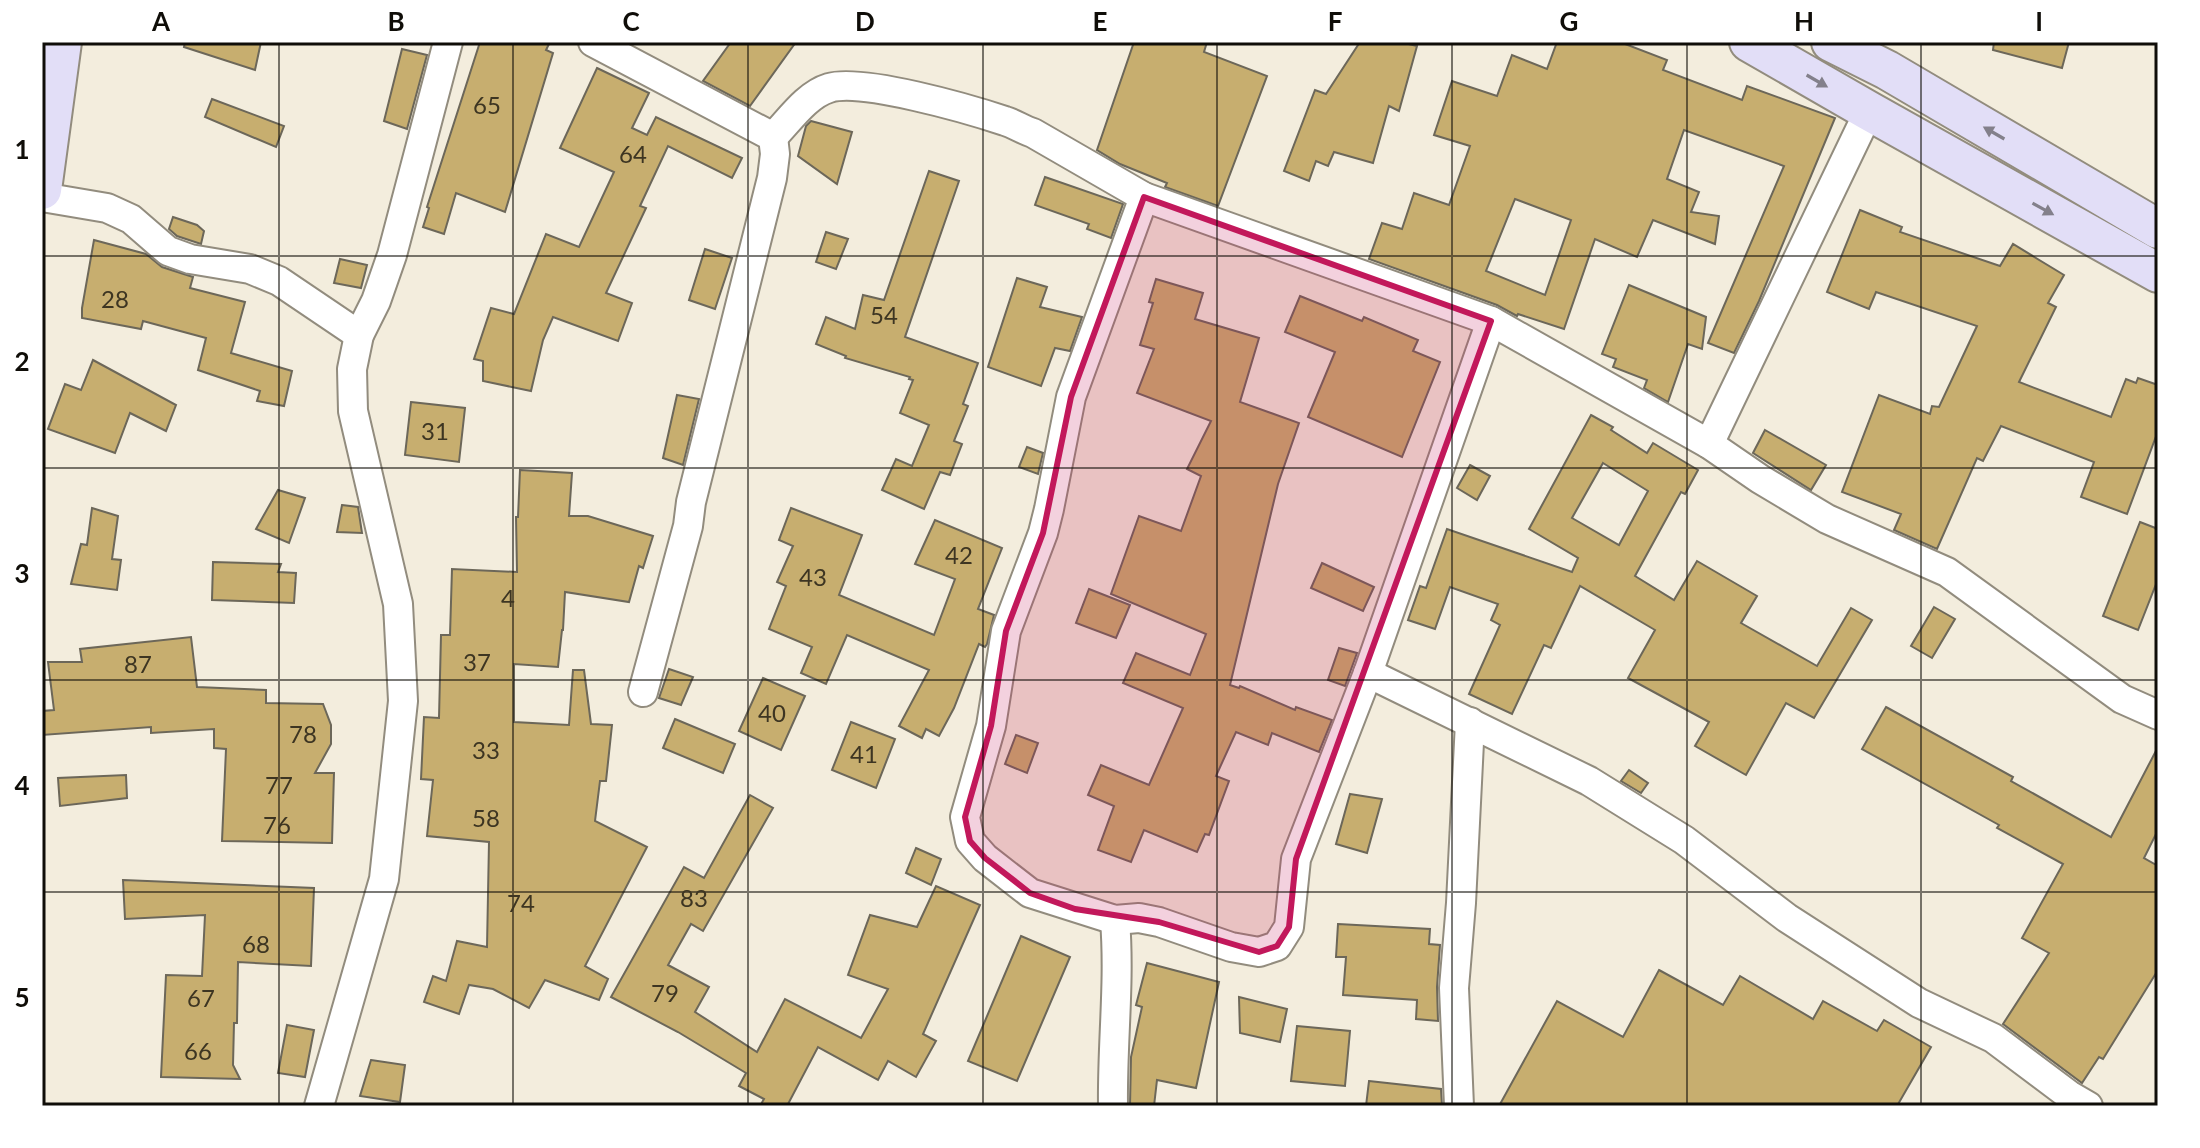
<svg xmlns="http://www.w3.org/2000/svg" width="2200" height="1148" font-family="Lato,sans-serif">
<rect width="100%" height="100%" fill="#f3eddd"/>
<g fill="#c7ae6f" stroke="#6c6759" stroke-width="2" fill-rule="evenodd">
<polygon points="185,42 261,42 255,70 184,47"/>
<polygon points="480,42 550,42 546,50 553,53 505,212 456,193 444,234 423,227 429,208 427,207"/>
<polygon points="731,42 796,42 750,106 703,81"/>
<polygon points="1134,42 1207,42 1204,52 1267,76 1218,206 1165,187 1167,183 1120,164 1097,150"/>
<polygon points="1360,42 1400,42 1417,46 1399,111 1389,106 1373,163 1334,152 1328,166 1316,161 1309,181 1284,171 1315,90 1326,94"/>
<path d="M1557,42H1620L1667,60L1663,70L1742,100L1747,86L1835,118L1759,301L1734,353L1708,343L1784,166L1684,130L1667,179L1699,192L1691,212L1719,216L1715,244L1653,220L1637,257L1595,239L1564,329L1518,314L1517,316L1497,305L1369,259L1382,223L1402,229L1414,193L1449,205L1470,146L1434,135L1452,81L1497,96L1512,55L1547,69ZM1515,199L1571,220L1545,295L1486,271Z"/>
<polygon points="1994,42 2069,42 2062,68 1993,50"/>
<polygon points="402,49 427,55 407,129 384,121"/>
<polygon points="597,68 649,93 632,128 647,135 656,117 742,158 732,178 668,146 640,206 646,208 606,293 632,303 618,341 553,317 543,340 531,391 483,381 483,361 474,359 491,308 514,314 546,234 579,247 614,172 560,148"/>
<polygon points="212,99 284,126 276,147 205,117"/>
<polygon points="811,121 852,132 837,184 798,156 806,126"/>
<polygon points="929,171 959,181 905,337 978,363 963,404 968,406 954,441 962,444 950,475 940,472 924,509 882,490 896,459 912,466 929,425 900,413 913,380 909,379 910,377 845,358 846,356 816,344 826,317 855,329 863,295 884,300"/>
<polygon points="1045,177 1123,204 1111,238 1087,229 1089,224 1035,205"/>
<polygon points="1860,210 1902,227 1900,232 2000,266 2013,244 2064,275 2048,303 2056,307 2019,382 2111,417 2126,379 2136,383 2138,378 2158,385 2158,431 2127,514 2081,497 2094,462 2001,426 1983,461 1977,458 1937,549 1894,530 1901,514 1842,492 1879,395 1930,414 1932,406 1939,407 1977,326 1876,292 1869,309 1827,292"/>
<polygon points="173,217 197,225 204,231 201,244 177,236 169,229"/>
<polygon points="826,232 848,239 836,269 816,262"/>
<polygon points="94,240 146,254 162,267 193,277 190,288 245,302 231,353 292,371 284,406 257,401 260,391 198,370 206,338 143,321 141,329 82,318 82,308"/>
<polygon points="705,249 732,258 715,309 689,300"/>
<polygon points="340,259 367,265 361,288 334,283"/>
<polygon points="1017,278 1047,287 1040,307 1082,317 1070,351 1055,348 1041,386 988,367"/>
<polygon points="1156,279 1203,293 1195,319 1259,338 1240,402 1299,423 1278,484 1230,685 1239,688 1240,686 1295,710 1296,707 1332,720 1319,752 1272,733 1268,745 1236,732 1216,776 1229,781 1209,835 1205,834 1197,852 1144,830 1131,862 1098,850 1114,806 1088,795 1101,765 1149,785 1183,708 1123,683 1136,653 1190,675 1206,634 1111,594 1139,516 1181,531 1201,476 1187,469 1211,421 1137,393 1154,349 1140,345 1153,303 1149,302"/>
<polygon points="1629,285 1706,317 1702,349 1688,344 1668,402 1644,388 1647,380 1613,367 1616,359 1602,354"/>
<polygon points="1300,296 1362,321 1364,317 1418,340 1413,351 1440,362 1402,457 1308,417 1335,352 1285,332"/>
<polygon points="93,360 176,405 166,431 130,413 115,453 48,429 65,384 81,390"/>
<polygon points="677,395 699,399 683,465 663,458"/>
<polygon points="411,402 465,408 459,462 405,455"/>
<path d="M1591,415L1613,427L1611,430L1647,453L1653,443L1698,470L1685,494L1681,492L1635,576L1674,600L1697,561L1757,596L1741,623L1817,666L1851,608L1872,620L1814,718L1786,703L1746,775L1695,746L1709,722L1628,678L1655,630L1580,586L1551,648L1544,645L1512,714L1469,694L1500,625L1491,620L1498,604L1450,587L1435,629L1408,620L1420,586L1426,588L1447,529L1572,572L1578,558L1529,529ZM1603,463L1648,491L1619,545L1572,518Z"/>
<polygon points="1765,430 1826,465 1811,490 1753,453"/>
<polygon points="1027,447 1043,453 1038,474 1019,467"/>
<polygon points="1470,465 1490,476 1477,500 1457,488"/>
<polygon points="520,470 572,473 569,516 588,516 653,536 643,568 639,566 629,602 565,592 563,630 562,630 558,667 514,664 514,722 569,725 573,670 584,670 591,724 612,725 606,781 600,781 595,821 647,847 585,966 608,979 599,1000 545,980 529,1008 493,989 469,985 459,1014 424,1002 433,976 446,981 457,941 487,947 489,842 427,836 433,780 421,779 424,717 439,718 441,635 450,635 452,569 517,572 516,517 518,517"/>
<polygon points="278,490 305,498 289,543 256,529"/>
<polygon points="342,505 358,507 362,533 337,532"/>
<polygon points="92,508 118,516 112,559 121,560 117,590 71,584 81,544 87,545"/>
<polygon points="791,508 862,535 839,595 934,635 955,579 915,564 935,520 1002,548 978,609 994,615 987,644 985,647 979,644 954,708 939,736 926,729 922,738 899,726 929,670 847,635 826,684 801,673 812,647 769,629 786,586 777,582 793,546 779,540"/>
<polygon points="2140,522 2158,529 2158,579 2138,630 2103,616"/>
<polygon points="213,562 281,564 278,572 296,573 294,603 212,600"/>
<polygon points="1322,563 1374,587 1363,611 1311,588"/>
<polygon points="1089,589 1130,605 1116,638 1076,623"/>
<polygon points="1934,607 1955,619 1932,658 1911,646"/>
<polygon points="191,637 197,687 266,690 266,703 323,704 331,725 331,744 315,773 334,773 332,843 222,841 226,749 214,748 214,729 151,733 151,727 42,735 42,711 54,710 48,662 82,662 80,649"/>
<polygon points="1339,648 1357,653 1345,686 1328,680"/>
<polygon points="669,669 693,677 681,705 659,698"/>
<polygon points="763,678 805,696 781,750 739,731"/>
<polygon points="1886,707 2013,777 2011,781 2111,837 2158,747 2158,830 2144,858 2158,866 2158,970 2103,1059 2099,1057 2082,1083 2003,1024 2049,953 2022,938 2063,864 1997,828 1999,825 1862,749"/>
<polygon points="675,719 735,744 723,773 663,748"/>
<polygon points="851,722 895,739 876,788 832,770"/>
<polygon points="1016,735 1038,743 1027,773 1005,764"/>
<polygon points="1629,770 1648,783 1641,793 1621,781"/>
<polygon points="126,775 127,798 60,806 58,778"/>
<polygon points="1350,794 1382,799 1367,853 1336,844"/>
<polygon points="750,795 773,808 703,931 691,924 668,965 709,987 695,1012 757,1052 785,999 861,1038 888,989 848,975 870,915 917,927 936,886 980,905 923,1034 936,1041 916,1077 888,1061 878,1080 818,1047 787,1106 760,1106 764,1099 739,1086 746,1073 678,1032 611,997 684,867 704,878"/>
<polygon points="916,848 941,859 931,885 906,873"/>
<polygon points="123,880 314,888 311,966 238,962 237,1023 234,1023 233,1065 240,1079 161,1077 166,975 202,976 205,915 125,919"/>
<polygon points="1338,924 1430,929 1429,944 1440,945 1437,987 1438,1021 1416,1019 1417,1000 1343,995 1346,957 1336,957"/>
<polygon points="1021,936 1070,957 1017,1081 968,1061"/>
<polygon points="1147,963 1219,982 1196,1088 1157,1080 1154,1106 1130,1106 1131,1057 1142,1007 1136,1005"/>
<polygon points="1659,970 1723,1005 1740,976 1813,1019 1823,1001 1877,1031 1884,1020 1931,1047 1897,1106 1499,1106 1557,1001 1623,1037"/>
<polygon points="1239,997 1287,1009 1280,1042 1240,1033"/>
<polygon points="287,1025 314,1030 305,1077 278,1073"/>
<polygon points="1297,1026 1350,1031 1345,1086 1291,1081"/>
<polygon points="371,1060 405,1065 400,1102 360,1096"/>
<polygon points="1369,1081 1441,1089 1442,1106 1366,1106"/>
</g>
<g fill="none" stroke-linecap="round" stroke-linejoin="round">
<g stroke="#928c7e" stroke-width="32">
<g id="street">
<polyline points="593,42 773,137 775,154 772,178 691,502 688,526 643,692"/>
<path d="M773,137C789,121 806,95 829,88C862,78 969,109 1005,121C1015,124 1023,130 1033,133L1144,197L1491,321L1709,444L1760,479L1827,519L1947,572L2122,699L2158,715"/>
<polyline points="42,197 107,208 131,219 168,251 190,259 250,269 279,281 359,335"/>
<polyline points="1144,197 1071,397 1049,509 1043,533 1006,631 991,726 965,817 970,841 985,858 1030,893 1115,920 1139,918 1159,922 1231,947 1259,952 1277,946 1289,927 1296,859 1368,673 1491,321"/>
<polyline points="1709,444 1869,111"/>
<polyline points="1368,673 1589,781 1684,840 1787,918 1919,1003 1993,1038 2069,1095 2088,1106"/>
<polyline points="319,1106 384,879 403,701 398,604 353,411 352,369 359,335 376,301 392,255 448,42"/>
<path d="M1113,1106C1112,1044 1120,982 1115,920"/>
<polyline points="1459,1106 1454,988 1461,903 1470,722"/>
</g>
</g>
<g stroke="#928c7e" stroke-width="42">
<g id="secondary">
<polyline points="1749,42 1869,111 2158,273"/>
<polyline points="1831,42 1887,70 2158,229"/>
<polyline points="42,190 62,42"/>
</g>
</g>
<use href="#street" stroke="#fff" stroke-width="28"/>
<use href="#secondary" stroke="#e2def7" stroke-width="38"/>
</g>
<defs><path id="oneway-solid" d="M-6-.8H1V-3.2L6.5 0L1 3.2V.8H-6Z" transform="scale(2)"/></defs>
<g fill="#83808b">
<use href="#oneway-solid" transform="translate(1817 81) rotate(30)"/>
<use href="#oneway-solid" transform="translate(1994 133) rotate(-150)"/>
<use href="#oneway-solid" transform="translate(2043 209) rotate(29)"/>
</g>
<path fill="#c2185b" fill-opacity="0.2" stroke="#c2185b" stroke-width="6" stroke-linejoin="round" d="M1144,197L1491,321L1296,859L1289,927L1277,946L1259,952L1159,922L1075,909L1030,893L985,858L970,841L965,817L991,726L1006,631L1043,533L1071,397Z"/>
<path fill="none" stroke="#0f0d08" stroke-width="2" stroke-opacity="0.55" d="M279,42V1106M513,42V1106M748,42V1106M983,42V1106M1217,42V1106M1452,42V1106M1687,42V1106M1921,42V1106M42,256H2158M42,468H2158M42,680H2158M42,892H2158"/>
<g text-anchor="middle" stroke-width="6" stroke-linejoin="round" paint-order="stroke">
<g font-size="24" fill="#3d3522">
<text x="487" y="114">65</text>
<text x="633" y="163">64</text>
<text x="115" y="308">28</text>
<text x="884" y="324">54</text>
<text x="435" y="440">31</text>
<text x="959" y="564">42</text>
<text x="813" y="586">43</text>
<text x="508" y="607">4</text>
<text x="477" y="671">37</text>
<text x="138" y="673">87</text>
<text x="772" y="722">40</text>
<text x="303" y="743">78</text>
<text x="486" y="759">33</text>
<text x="864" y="763">41</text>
<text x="279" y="794">77</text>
<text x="486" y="827">58</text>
<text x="277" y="834">76</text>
<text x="694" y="907">83</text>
<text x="521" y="912">74</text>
<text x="256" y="953">68</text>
<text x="665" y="1002">79</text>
<text x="201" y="1007">67</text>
<text x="198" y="1060">66</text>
</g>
</g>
<rect width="2200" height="1148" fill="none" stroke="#ffffff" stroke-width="88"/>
<rect x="44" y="44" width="2112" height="1060" fill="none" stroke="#0f0d08" stroke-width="3"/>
<g font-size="26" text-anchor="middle" font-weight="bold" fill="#0f0d08">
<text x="161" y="31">A</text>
<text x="396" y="31">B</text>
<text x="631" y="31">C</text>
<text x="865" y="31">D</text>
<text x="1100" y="31">E</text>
<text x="1335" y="31">F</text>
<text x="1569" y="31">G</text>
<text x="1804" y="31">H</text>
<text x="2039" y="31">I</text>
<text x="22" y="159">1</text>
<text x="22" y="371">2</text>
<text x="22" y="583">3</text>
<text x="22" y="795">4</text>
<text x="22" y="1007">5</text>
</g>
</svg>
